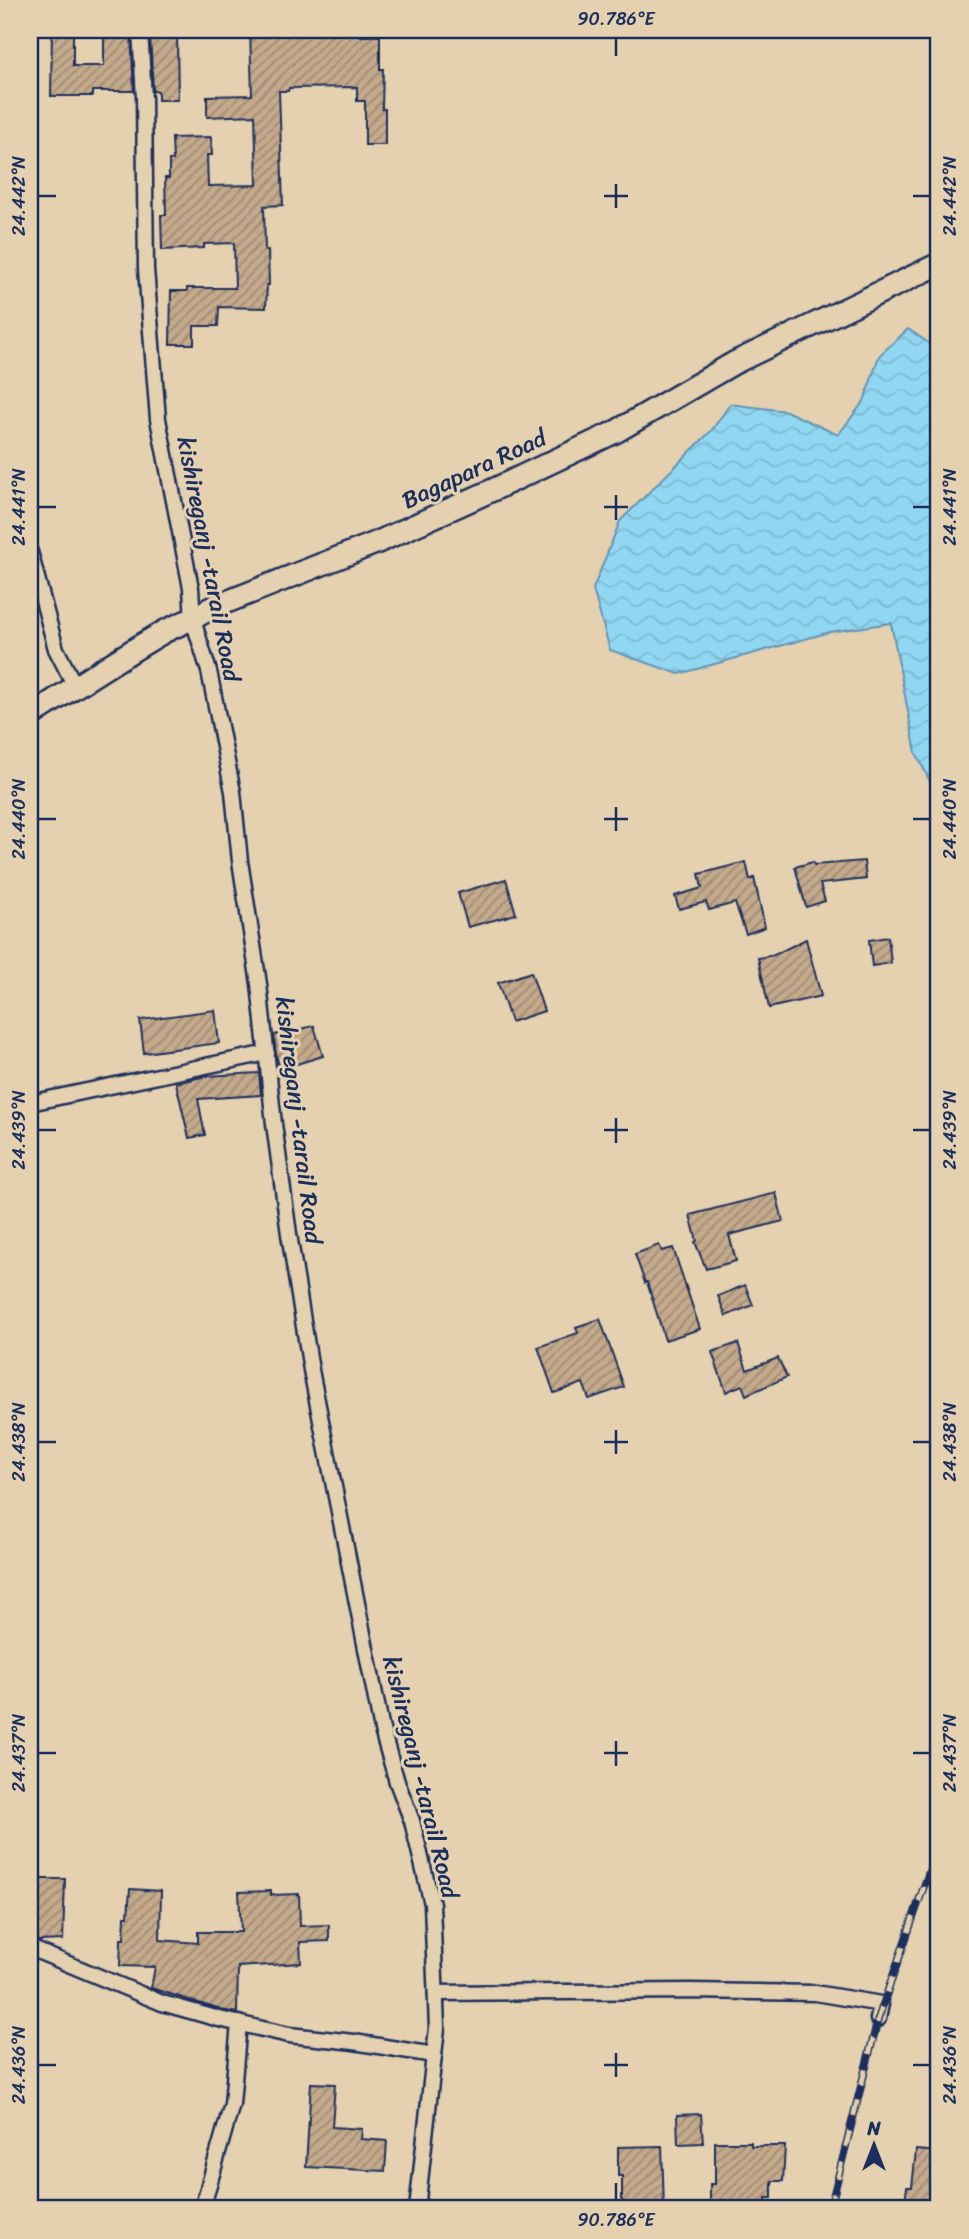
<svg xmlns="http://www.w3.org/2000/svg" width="969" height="2239" font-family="Sriracha,sans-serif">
<defs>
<pattern id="water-waves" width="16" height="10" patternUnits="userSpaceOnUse" patternTransform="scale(1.75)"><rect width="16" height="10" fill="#91d7f2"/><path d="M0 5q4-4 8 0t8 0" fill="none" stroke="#7cb9d2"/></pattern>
<pattern id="building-hatch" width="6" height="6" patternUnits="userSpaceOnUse" patternTransform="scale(1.75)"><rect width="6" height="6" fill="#c4a98a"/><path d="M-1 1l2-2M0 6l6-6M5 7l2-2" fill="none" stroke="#9e8a74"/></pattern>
</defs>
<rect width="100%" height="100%" fill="#e5d1af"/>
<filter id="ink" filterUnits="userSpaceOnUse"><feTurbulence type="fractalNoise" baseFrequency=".0143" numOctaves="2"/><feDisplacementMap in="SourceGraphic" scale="14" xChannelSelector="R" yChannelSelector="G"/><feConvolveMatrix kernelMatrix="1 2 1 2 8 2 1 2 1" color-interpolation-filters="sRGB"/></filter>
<g filter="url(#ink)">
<polygon fill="url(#water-waves)" stroke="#6294b7" stroke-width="2" points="908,329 939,350 939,800 916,753 891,623 830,632 679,674 610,650 593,589 620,521 712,430 730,404 786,411 838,435 864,401 879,356"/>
<g fill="url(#building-hatch)" stroke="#1b2f5e" stroke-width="2">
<polygon points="52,30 73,30 73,66 104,66 104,34 131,34 134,91 93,91 93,96 51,96"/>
<polygon points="250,30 361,30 361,36 380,36 380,69 383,69 382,109 385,109 385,145 365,145 365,101 357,101 357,87 289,88 288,91 279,91 283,205 264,206 265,251 268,250 269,285 267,285 266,308 219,307 218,326 194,326 194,344 170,344 171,291 187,291 187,288 235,288 234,243 204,244 204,248 162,250 161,215 166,215 165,178 169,178 169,160 173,160 172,138 211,137 212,155 207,155 208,186 257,185 255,115 207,117 207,96 252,95"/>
<polygon points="150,34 177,34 178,100 158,100 158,91 153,91"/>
<polygon points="864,861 866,879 820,884 825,901 806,907 795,867 813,862 814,865"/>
<polygon points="746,862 750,880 754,878 765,927 746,934 735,903 709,910 706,902 679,909 675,896 702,888 699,874"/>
<polygon points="506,879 516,914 468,927 458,893"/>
<polygon points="888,937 891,963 872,966 869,940"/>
<polygon points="806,939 821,996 769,1008 758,958 774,955"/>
<polygon points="531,972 544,1011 511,1022 498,983"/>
<polygon points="215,1010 219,1043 144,1053 140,1020"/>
<polygon points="314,1026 323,1056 280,1069 276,1056 274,1035"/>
<polygon points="259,1073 261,1095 198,1099 205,1135 189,1138 176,1083 206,1076"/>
<polygon points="776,1193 783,1221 729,1235 736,1261 706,1269 695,1242 697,1241 690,1215"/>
<polygon points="659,1245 662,1251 673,1248 700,1329 665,1340 647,1282 645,1283 635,1254"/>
<polygon points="745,1285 753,1305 726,1316 718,1296"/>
<polygon points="600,1319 624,1387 589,1399 583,1383 554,1393 538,1347 578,1333 576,1327"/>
<polygon points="738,1343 747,1370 778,1358 787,1377 746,1395 742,1385 726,1392 712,1352"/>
<polygon points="30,1879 65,1879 63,1940 39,1941 30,1938"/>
<polygon points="130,1889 161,1891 160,1940 198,1943 198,1932 241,1932 239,1892 271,1891 271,1895 299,1894 300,1926 329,1925 329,1941 300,1942 301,1963 238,1967 237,2013 221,2010 151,1988 155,1967 120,1966 121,1939 124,1939 125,1916 128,1916"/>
<polygon points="311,2083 335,2084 332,2127 362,2129 361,2139 387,2141 385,2171 306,2167"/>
<polygon points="701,2114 703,2143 678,2144 677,2115"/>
<polygon points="715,2142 751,2142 751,2146 785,2146 783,2181 772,2181 772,2198 766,2198 766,2209 710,2208 710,2184 715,2184"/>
<polygon points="662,2146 664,2209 622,2209 622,2176 618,2176 618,2147"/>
<polygon points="916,2150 939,2152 939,2209 904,2209 907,2187 912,2187"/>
</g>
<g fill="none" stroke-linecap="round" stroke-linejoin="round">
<g stroke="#1b2f5e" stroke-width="19">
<g id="street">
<polyline points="140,30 144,98 146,269 158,419 191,588 193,620 209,671 233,792 240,861 259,984 274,1124 289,1234 311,1370 382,1730 397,1782 412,1821 432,1904 437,2028 417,2209"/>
<polyline points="30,552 56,649 75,686"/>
<polyline points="30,1103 267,1053"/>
<polyline points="30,1948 162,2003 219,2019 289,2035 354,2042 434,2055"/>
<polyline points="436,1993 689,1991 815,1993 881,2004 878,2019"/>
<polyline points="202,2209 232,2104 239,2023"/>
</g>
</g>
<g stroke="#1b2f5e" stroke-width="26">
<path id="secondary" d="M30,716C73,688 116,660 160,634C177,624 192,621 209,609L378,542L497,488L617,431L734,363L939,264"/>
</g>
<use href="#street" stroke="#e5d1af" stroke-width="14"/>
<use href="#secondary" stroke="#e5d1af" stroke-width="21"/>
<g stroke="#1b2f5e" stroke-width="8">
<polyline id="rail" points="830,2209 878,2019 939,1843"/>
</g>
<use href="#rail" stroke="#e5d1af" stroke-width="5" stroke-dasharray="16" stroke-linecap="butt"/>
</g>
</g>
<path fill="none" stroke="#1b2f5e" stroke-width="2.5" d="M616,38V56M616,184V208M38,196H56M604,196H628M913,196H930M616,495V520M38,507H56M604,507H628M913,507H930M616,807V831M38,819H56M604,819H628M913,819H930M616,1118V1143M38,1130H56M604,1130H628M913,1130H930M616,1430V1454M38,1442H56M604,1442H628M913,1442H930M616,1741V1766M38,1753H56M604,1753H628M913,1753H930M616,2053V2077M38,2065H56M604,2065H628M913,2065H930M616,2183V2200"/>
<g text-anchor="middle" stroke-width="6" stroke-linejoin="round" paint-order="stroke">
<g font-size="24" fill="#1b2f5e" stroke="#e5d1af">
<text transform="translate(474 469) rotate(-25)" y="8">Bagapara Road</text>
<text transform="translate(209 559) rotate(79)" y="8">kishireganj -tarail Road</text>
<text transform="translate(299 1120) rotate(83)" y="8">kishireganj -tarail Road</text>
<text transform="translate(421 1777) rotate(76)" y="8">kishireganj -tarail Road</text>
</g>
</g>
<rect width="969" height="2239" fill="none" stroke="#e5d1af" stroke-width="77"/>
<g transform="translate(874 2145)" stroke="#e5d1af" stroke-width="5" paint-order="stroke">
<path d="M0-5L12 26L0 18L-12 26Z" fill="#1b2f5e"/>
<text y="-10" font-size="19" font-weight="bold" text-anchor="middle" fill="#1b2f5e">N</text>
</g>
<rect x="38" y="38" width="892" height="2162" fill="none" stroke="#1b2f5e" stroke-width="2.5"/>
<g font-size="18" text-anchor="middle" fill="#1b2f5e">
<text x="616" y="25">90.786°E</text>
<text transform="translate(19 196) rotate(-90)" y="6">24.442°N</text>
<text transform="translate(950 196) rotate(-90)" y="6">24.442°N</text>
<text transform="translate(19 507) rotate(-90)" y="6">24.441°N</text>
<text transform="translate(950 507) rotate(-90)" y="6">24.441°N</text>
<text transform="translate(19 819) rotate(-90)" y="6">24.440°N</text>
<text transform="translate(950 819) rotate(-90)" y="6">24.440°N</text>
<text transform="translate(19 1130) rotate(-90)" y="6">24.439°N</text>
<text transform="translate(950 1130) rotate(-90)" y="6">24.439°N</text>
<text transform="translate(19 1442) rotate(-90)" y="6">24.438°N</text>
<text transform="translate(950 1442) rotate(-90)" y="6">24.438°N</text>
<text transform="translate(19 1753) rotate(-90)" y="6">24.437°N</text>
<text transform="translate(950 1753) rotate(-90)" y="6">24.437°N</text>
<text transform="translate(19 2065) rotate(-90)" y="6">24.436°N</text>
<text transform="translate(950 2065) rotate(-90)" y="6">24.436°N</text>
<text x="616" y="2226">90.786°E</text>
</g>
</svg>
